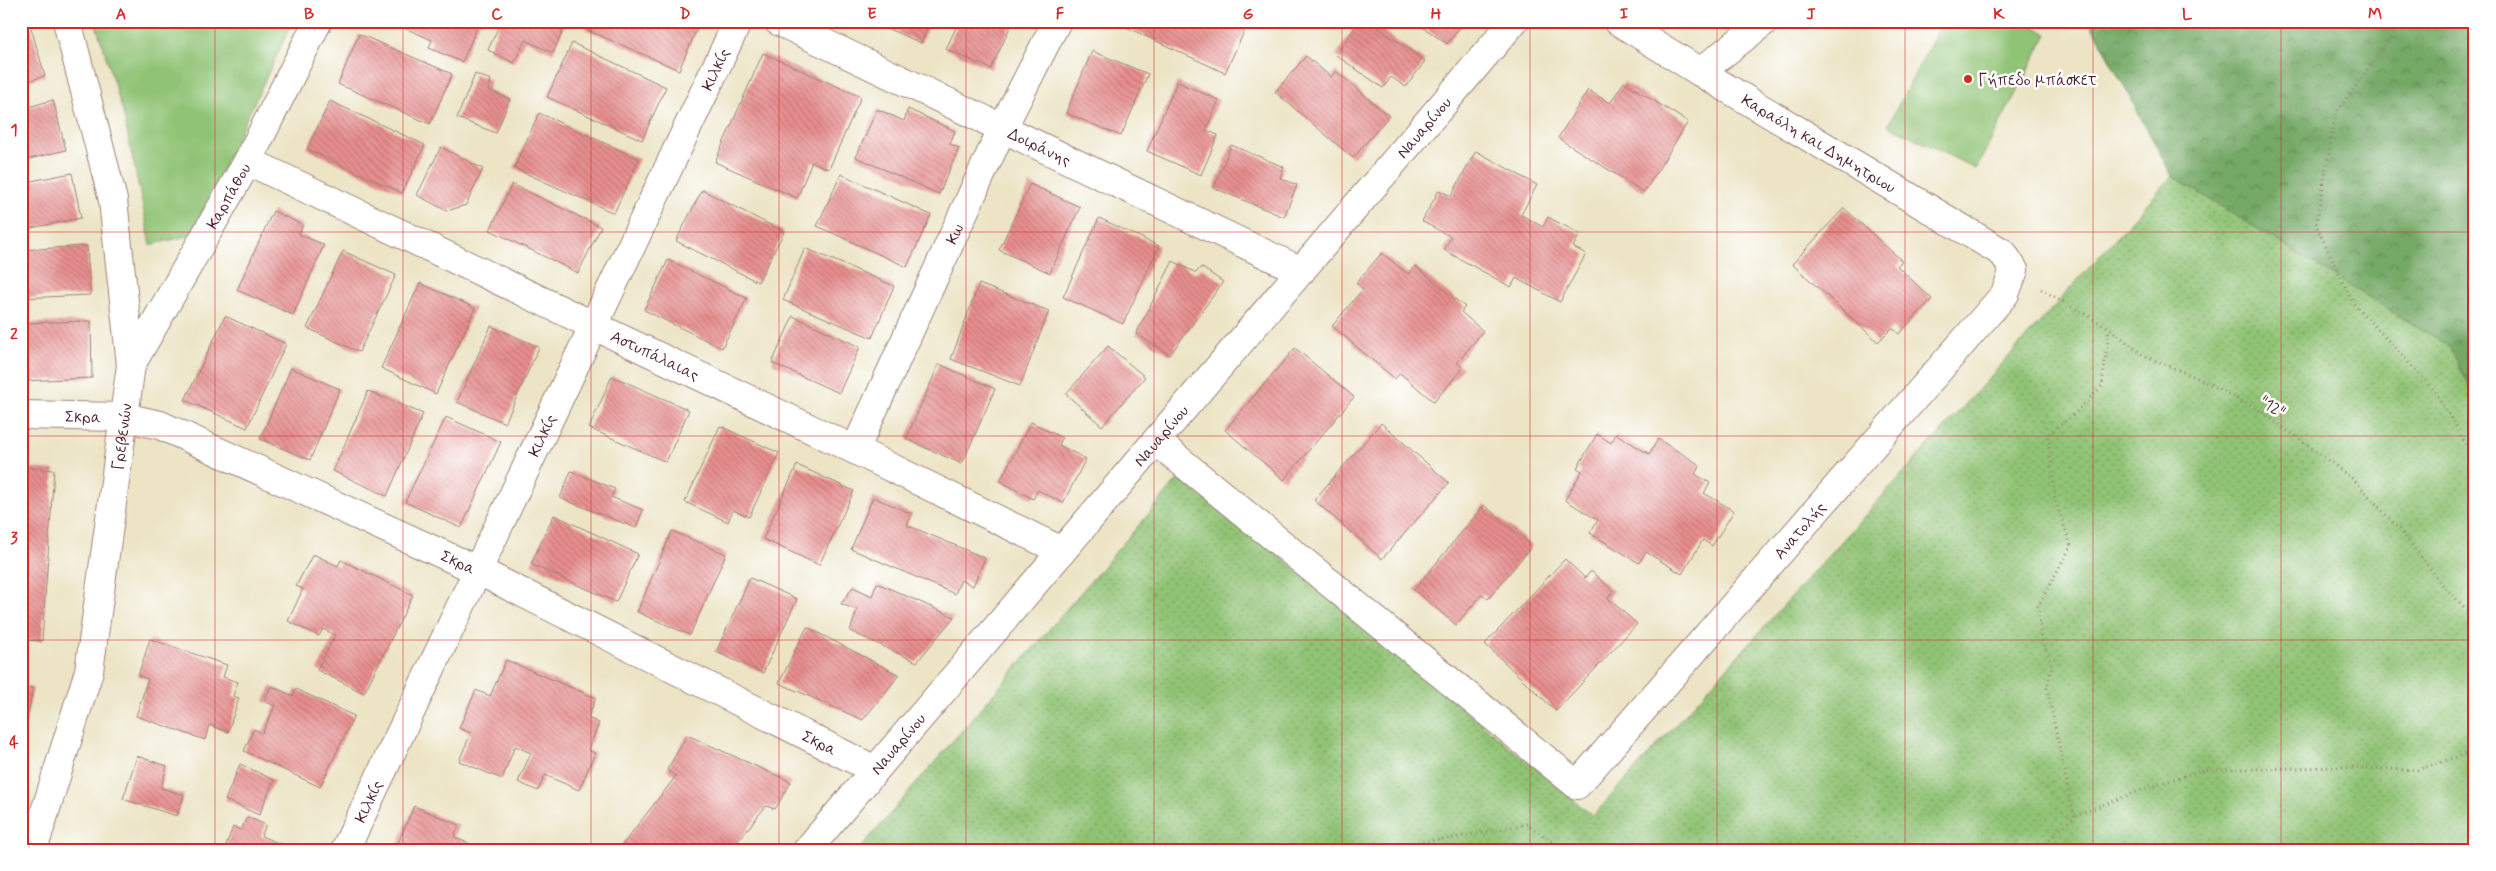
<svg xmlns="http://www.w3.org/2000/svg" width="2496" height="871" font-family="Mynerve,sans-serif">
<defs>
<pattern id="grass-dots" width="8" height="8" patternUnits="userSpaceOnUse" patternTransform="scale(1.25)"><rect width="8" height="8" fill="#90c374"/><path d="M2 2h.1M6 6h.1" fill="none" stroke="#789e5f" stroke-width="1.8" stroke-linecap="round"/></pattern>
<pattern id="forest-crowns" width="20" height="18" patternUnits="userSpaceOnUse" patternTransform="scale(1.25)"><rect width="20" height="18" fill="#74a966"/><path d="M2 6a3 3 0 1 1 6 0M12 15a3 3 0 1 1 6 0" fill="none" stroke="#618954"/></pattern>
<pattern id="building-back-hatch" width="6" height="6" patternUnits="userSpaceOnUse" patternTransform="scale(1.25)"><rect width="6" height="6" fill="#e88f8f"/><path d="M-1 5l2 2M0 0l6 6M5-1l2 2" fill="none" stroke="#be7475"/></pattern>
</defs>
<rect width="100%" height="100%" fill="#fff"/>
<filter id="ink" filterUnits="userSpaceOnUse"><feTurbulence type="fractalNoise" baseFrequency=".02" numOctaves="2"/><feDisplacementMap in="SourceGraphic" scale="10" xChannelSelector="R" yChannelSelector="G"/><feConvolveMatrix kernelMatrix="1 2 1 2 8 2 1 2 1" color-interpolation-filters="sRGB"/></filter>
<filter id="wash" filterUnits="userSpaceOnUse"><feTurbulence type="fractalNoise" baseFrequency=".0096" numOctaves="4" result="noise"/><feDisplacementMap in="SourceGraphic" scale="20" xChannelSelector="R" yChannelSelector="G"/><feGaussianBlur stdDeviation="1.12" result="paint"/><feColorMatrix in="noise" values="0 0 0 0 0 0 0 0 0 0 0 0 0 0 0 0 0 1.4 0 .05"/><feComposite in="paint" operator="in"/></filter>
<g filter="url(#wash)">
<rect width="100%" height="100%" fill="#ece4c5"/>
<polygon fill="url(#grass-dots)" stroke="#6d7150" points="2172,176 2450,347 2475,397 2475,850 859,850 1182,475 1593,816"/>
<polygon fill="url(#forest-crowns)" stroke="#5f6448" points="2089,21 2475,21 2475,397 2450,347 2172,176"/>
<g fill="#90c374" stroke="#6d7150">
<polygon points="95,21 293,21 191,235 151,245 123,112"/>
<polygon points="1943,21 2025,21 2047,34 1976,169 1888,125"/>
</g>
<g id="blocks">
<g fill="url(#building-back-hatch)">
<polygon points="389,21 480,21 462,62 429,48 432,40"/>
<polygon points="501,21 567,21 553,53 525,40 514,63 488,50"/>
<polygon points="588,21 694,21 699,24 679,70 585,29"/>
<polygon points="870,21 930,21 921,43"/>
<polygon points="959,21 1013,21 991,69 946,49"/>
<polygon points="1113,21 1249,21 1225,73"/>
<polygon points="1359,21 1369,21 1425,61 1406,87 1391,77 1383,88 1336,55"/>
<polygon points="1414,21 1465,21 1447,44"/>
<polygon points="30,24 45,76 21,83 21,26"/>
<polygon points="359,34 452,74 430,124 338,84"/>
<polygon points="572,43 666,87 642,140 547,97"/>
<polygon points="1092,51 1148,74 1121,136 1066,113"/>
<polygon points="763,53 861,97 829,169 812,162 797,198 715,162"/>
<polygon points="1306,56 1331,77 1336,71 1389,116 1353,158 1275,92"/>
<polygon points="475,74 491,80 488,90 510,99 496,133 457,118"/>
<polygon points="1177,82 1219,100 1206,130 1218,135 1201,175 1147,151"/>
<polygon points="1624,82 1688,122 1644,192 1558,138 1588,90 1610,103"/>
<polygon points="53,100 66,150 21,161 21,109"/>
<polygon points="330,101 425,145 402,193 307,149"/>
<polygon points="877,109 904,121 908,109 955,131 950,144 959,148 939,194 856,157"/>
<polygon points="539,113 639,159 614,213 514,168"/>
<polygon points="1231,145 1284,167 1280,178 1297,185 1284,217 1214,188"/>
<polygon points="441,147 483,169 466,205 447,211 417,195"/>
<polygon points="1476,151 1537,185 1521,215 1543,227 1548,217 1580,234 1573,247 1586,254 1560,302 1516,278 1511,287 1444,250 1451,237 1422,221 1439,190 1451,196"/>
<polygon points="72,173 81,218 21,230 21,183"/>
<polygon points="841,174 931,215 907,267 817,226"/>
<polygon points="512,184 601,227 578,273 490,230"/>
<polygon points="1030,184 1080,207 1050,273 999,250"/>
<polygon points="702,190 784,232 758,282 676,241"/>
<polygon points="1844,208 1902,261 1897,266 1932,299 1899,334 1892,328 1878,342 1792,264"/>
<polygon points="273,211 303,225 299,234 324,245 293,315 237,290"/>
<polygon points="1099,218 1159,246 1123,324 1063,297"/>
<polygon points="87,246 90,295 21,298 21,250"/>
<polygon points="805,248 894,286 872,338 783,300"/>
<polygon points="343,251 396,275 359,352 307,328"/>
<polygon points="1382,253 1408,274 1415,266 1465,307 1461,312 1483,331 1457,363 1463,368 1434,402 1400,373 1395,379 1332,326 1363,289 1356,283"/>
<polygon points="668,260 747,298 722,348 644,310"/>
<polygon points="1173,261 1196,273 1201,267 1223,282 1170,355 1136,334"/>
<polygon points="420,283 475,308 436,394 381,368"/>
<polygon points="979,284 1049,311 1020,386 951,359"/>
<polygon points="225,316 286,344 247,428 185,400"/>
<polygon points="793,316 860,347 839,393 772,363"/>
<polygon points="91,321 92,378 21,381 21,323"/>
<polygon points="491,326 539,347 505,423 457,402"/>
<polygon points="1108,346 1145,377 1102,426 1066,394"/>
<polygon points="1295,348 1354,397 1284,480 1225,430"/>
<polygon points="939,364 995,389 962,464 906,439"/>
<polygon points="291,368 340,389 310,460 260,439"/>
<polygon points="612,376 689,410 666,462 589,428"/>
<polygon points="368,391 423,414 387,496 333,471"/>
<polygon points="446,417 501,442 461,528 405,502"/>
<polygon points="1031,422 1062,438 1059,445 1086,459 1063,503 1038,490 1033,499 1000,481"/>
<polygon points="1381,423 1449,483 1382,559 1314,500"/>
<polygon points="720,426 779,453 749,517 733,510 728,522 685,502"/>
<polygon points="1597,434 1611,443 1616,434 1649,454 1658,439 1700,465 1695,474 1710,483 1704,493 1734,511 1712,546 1703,540 1682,574 1646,552 1639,563 1590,533 1598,520 1565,500 1582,471 1577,468"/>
<polygon points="797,465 854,491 819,565 763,539"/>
<polygon points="21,467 54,470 42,641 25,640 24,649 21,649"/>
<polygon points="571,471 615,489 611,497 643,510 636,528 560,498"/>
<polygon points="873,497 912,514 907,525 985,558 973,586 961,580 955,594 851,549"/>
<polygon points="1484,505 1532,546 1488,599 1482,594 1456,625 1414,590"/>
<polygon points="554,515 638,554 616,602 531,564"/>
<polygon points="672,531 726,554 690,635 637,612"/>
<polygon points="313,554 338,566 341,560 413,595 364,693 317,670 335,635 323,629 319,636 288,621 303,589 296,586"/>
<polygon points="1565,559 1585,578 1591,571 1613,591 1608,598 1637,624 1556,711 1485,644"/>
<polygon points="750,578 797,599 763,673 716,652"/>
<polygon points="877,583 954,617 917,662 850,631 857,610 841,604 853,587 872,596"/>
<polygon points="807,627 899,675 863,720 779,683"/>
<polygon points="150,639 227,665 223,677 238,682 233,696 239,698 228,732 209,725 205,740 136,716 148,679 138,676"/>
<polygon points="506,660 596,698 588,718 599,723 588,750 595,753 579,790 545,775 538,791 518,782 531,753 515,746 502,779 459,761 471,733 459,728 476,690 490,696"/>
<polygon points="21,686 33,688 22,742 21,742"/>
<polygon points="271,686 293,696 296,689 354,716 320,787 244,751 254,729 262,733 275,706 264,701"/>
<polygon points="687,735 791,782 775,809 766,806 731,850 628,850 622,845 676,776 667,770"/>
<polygon points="137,756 167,766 161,788 184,795 177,816 123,799"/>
<polygon points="240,764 274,780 259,815 225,800"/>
<polygon points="414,806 459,825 454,837 484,850 395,850"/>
<polygon points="247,817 266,825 261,836 286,846 284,850 224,850 233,827 241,830"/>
</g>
</g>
</g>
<g filter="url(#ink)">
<use href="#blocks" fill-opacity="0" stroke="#9b8278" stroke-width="1"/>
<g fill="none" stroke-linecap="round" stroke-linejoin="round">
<g stroke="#9b8278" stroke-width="30">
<g id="street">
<path id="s1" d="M778,21L1301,271"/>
<path id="s2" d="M248,161L855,450L1062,551"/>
<path id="s3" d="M131,365L248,161L318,21"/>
<path id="s4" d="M21,415L123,417L160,425L477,570L875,770"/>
<path id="s5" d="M1156,441L1577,785L2005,294L2014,270L2003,253L1700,72"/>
<path id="s6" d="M855,450L1002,129L1057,21"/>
<path id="s7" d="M33,850L89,671L131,365L113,200L67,21"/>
<path id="s8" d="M345,850L738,21"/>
</g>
</g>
<g stroke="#9b8278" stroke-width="30">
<g id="secondary">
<polyline points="1618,21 1700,72 1765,21"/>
<path id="s9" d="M807,850L1514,21"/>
</g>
</g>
<g stroke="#9b8278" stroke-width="3" stroke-dasharray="1 4" stroke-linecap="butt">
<polyline points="2403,21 2336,113 2316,225 2353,303 2435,391 2475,460"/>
<polyline points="2041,289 2109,328 2143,355 2202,380 2267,415 2353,479 2400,530 2446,589 2475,618"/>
<polyline points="2074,816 2047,688 2052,665 2041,638 2038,606 2071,546 2055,499 2048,434 2072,416 2102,386 2109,328"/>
<polyline points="1358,850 1460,837 1527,824 1563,850"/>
<polyline points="2039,850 2074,816 2150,787 2202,770 2343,767 2417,770 2475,751"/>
</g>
<use href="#street" stroke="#fff" stroke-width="28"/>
<use href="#secondary" stroke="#fff" stroke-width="28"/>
</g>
</g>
<path fill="none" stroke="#d62828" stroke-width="1" stroke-opacity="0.55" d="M215,21V850M403,21V850M591,21V850M779,21V850M966,21V850M1154,21V850M1342,21V850M1530,21V850M1717,21V850M1905,21V850M2093,21V850M2281,21V850M21,232H2475M21,436H2475M21,640H2475"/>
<circle fill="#c8321e" stroke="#fff" stroke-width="2" cx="1968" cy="79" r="5"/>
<g text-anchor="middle" stroke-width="5" stroke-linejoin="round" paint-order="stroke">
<g font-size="16" fill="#4a1f2b" stroke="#fff">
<text dy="6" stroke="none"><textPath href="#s8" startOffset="864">Κιλκίς</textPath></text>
<text dy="6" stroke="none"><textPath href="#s9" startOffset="950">Ναυαρίνου</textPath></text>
<text transform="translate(1819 143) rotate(31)" y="6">Καραόλη και Δημητριου</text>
<text dy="6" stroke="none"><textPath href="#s1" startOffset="290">Δοιράνης</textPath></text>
<text dy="6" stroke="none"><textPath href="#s3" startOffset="195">Καρπάθου</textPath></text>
<text dy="6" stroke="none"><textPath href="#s6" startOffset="238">Κω</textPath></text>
<text dy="6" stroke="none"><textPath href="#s2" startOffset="451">Αστυπάλαιας</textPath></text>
<text transform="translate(2273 406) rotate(32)" y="6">"12"</text>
<text dy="6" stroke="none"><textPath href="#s4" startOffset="62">Σκρα</textPath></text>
<text dy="6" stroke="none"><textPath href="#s8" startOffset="459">Κιλκίς</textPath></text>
<text dy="6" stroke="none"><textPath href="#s9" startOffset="545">Ναυαρίνου</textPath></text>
<text dy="6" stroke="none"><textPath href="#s7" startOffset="424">Γρεβενών</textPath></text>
<text dy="6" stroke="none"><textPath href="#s5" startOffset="882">Ανατολής</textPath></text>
<text dy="6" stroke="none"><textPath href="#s4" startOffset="468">Σκρα</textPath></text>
<text dy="6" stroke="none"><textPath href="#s4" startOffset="872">Σκρα</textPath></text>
<text dy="6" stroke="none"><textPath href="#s9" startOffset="140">Ναυαρίνου</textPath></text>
<text dy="6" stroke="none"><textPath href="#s8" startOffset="54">Κιλκίς</textPath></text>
</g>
<g font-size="16" fill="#4a1f2b" stroke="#fff" text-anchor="start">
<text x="1978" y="85">Γήπεδο μπάσκετ</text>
</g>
</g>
<rect width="2496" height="871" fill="none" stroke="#fff" stroke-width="55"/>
<rect x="28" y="28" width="2440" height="816" fill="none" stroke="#d62828" stroke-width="2"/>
<g font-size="16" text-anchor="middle" font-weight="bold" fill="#d62828">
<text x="121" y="19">A</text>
<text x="309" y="19">B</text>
<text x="497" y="19">C</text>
<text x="685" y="19">D</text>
<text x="872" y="19">E</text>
<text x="1060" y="19">F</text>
<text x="1248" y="19">G</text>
<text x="1436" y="19">H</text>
<text x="1624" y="19">I</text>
<text x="1811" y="19">J</text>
<text x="1999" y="19">K</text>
<text x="2187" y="19">L</text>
<text x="2375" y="19">M</text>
<text x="14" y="135">1</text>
<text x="14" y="339">2</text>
<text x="14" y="543">3</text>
<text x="14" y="747">4</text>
</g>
</svg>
